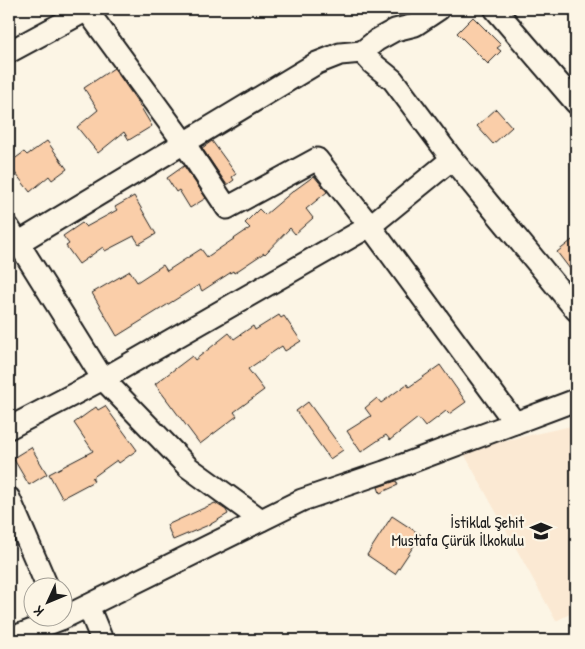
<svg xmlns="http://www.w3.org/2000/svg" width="585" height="649" font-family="'Patrick Hand',sans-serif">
<rect width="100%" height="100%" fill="#fcf5e5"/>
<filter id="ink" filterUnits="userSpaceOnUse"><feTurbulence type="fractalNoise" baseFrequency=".02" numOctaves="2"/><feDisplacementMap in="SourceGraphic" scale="10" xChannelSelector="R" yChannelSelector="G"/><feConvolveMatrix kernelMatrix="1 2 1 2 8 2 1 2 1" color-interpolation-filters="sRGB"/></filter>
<g filter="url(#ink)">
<polygon fill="#fbe9d3" points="576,425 576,611 556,621 462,450"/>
<g fill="#facea9" stroke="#1c1c1c">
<polygon points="473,17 501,45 497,48 501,51 488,64 457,33"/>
<polygon points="114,68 137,101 152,126 129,140 124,132 98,153 77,127 98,110 84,88"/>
<polygon points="496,109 512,127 493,144 477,126"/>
<polygon points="47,141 67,169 52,180 49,176 30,192 9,165 9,163 24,152 27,155"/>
<polygon points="212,141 236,174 232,177 234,180 227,185 202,148"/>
<polygon points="184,166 206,198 190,208 179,190 176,192 167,178"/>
<polygon points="314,176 327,192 306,209 313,218 295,234 290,228 265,254 264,253 234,273 233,271 202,291 199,285 117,336 92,293 130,271 137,282 163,265 167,271 201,249 207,257 250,228 245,223 259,209 265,215 292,192"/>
<polygon points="134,196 156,234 139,244 134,236 105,251 103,247 79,264 66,246 69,244 63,236 82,223 86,227 117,210 115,207"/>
<polygon points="576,237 576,277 557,252"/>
<polygon points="279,315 281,318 284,316 301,341 285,351 282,346 248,369 264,390 234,412 237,416 200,444 155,384 192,356 195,360 229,333 234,339 253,326 255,330"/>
<polygon points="440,365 466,402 449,414 446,411 425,427 418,418 390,440 386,435 361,452 347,431 371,416 365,408 377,398 381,403 407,384 409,387"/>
<polygon points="308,402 343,450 330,459 296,411"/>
<polygon points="105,406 137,450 119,463 117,460 92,478 94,481 62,498 49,474 93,451 74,423 96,407 98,410"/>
<polygon points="31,447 47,474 29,485 13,458"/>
<polygon points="396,481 398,485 380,493 378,487"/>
<polygon points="215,503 226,510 228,514 211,524 173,540 167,525"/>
<polygon points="392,516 421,535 395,574 367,555"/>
</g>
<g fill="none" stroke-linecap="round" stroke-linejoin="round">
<g stroke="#1c1c1c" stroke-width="25">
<g id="minor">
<polyline points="86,9 184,143 227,208 317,159 370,226 515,423"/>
<polyline points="495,9 576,103"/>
<polyline points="9,52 87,10"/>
<polyline points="362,52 377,40 395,30 415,25 439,9"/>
<polyline points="9,228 103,379 188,467 261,520"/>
<polyline points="9,246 18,243 317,63 340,54 362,52 372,63 393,80 452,159 576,310"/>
<polyline points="9,428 103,379 370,226 452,159"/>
<polyline points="9,498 47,586"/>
<polyline points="88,606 102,640"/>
<polyline points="9,639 61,619 302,500 384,472 576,400"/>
</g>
</g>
<use href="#minor" stroke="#fcf5e5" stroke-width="21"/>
</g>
</g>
<defs>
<g id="school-bare" transform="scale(1.725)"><path d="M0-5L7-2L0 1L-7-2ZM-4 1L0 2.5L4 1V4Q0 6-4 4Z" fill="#1c1c1c" stroke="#fcf5e5" stroke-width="2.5" paint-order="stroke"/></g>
</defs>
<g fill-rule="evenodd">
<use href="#school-bare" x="541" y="531"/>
</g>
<g text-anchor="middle" stroke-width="4.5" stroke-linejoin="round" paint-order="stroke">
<g font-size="16" fill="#1c1c1c" stroke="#fcf5e5" text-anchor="end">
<text x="524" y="528">İstiklal Şehit<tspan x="524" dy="18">Mustafa Çürük İlkokulu</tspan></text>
</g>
</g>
<rect width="585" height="649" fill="none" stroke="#fcf5e5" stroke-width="30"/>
<rect x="15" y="15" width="555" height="619" fill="none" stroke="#1c1c1c" stroke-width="2" filter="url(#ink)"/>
<g transform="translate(48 602) rotate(226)"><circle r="24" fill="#fcf5e5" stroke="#a29e95"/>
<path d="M0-4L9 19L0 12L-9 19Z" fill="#1c1c1c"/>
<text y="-8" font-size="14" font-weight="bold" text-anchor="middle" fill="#1c1c1c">K</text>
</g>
</svg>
